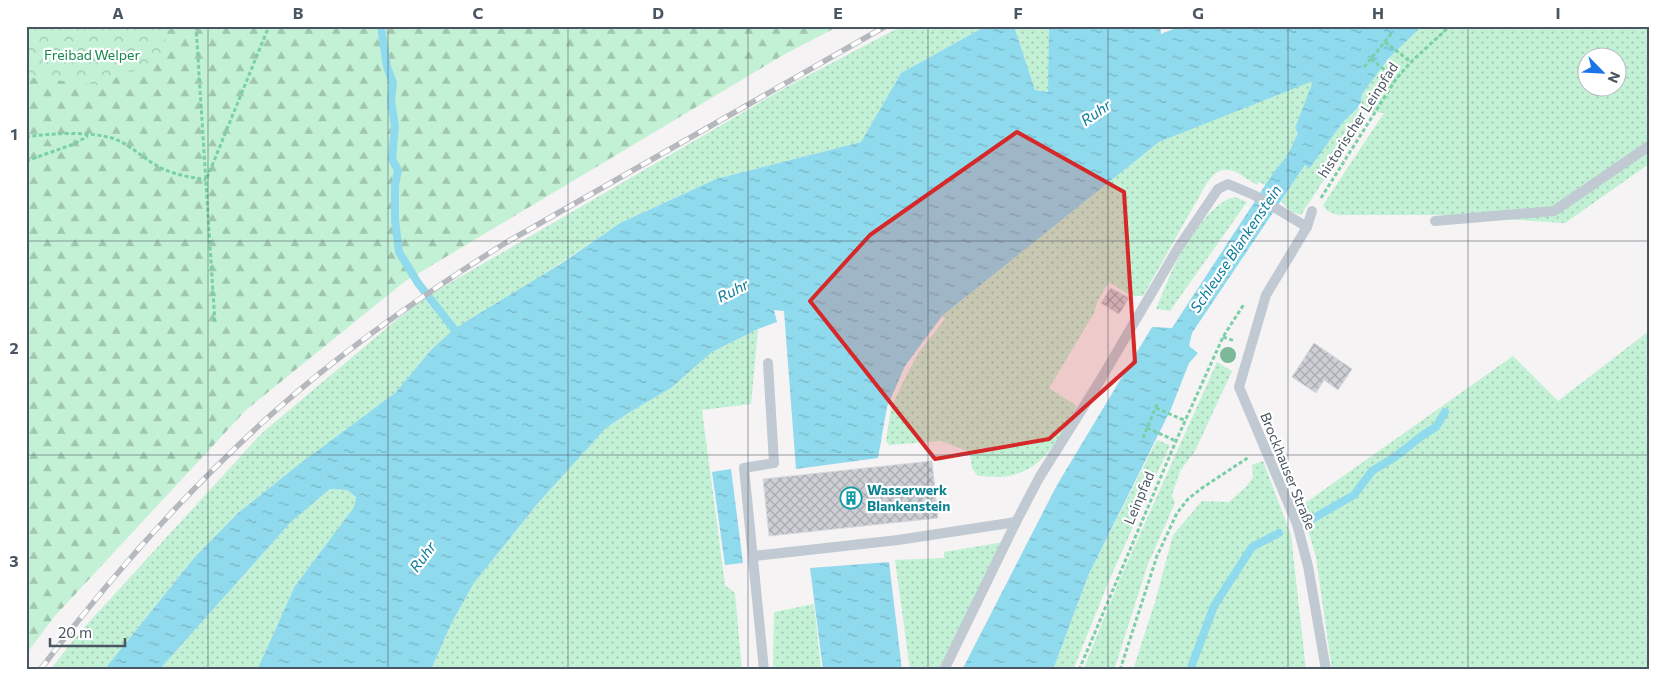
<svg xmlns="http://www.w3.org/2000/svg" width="1675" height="696" font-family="Commissioner,sans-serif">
<defs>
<pattern id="grass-dots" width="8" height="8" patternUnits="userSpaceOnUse" patternTransform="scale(1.25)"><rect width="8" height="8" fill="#c3f1d5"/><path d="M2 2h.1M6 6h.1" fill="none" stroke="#a0c6b0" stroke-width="1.8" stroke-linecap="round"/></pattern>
<pattern id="forest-firs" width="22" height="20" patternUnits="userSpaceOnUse" patternTransform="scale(1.25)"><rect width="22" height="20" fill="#c3f1d5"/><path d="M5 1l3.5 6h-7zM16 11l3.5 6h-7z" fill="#a0c6b0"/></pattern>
<pattern id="park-crowns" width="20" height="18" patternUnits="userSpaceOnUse" patternTransform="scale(1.25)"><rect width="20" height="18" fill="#c3f1d5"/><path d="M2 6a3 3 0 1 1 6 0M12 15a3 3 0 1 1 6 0" fill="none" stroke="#a0c6b0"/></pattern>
<pattern id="water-ripples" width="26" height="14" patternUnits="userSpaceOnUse" patternTransform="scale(1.25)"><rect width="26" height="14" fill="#90daee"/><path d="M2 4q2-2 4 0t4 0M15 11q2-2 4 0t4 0" fill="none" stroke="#78b4c4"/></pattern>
<pattern id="building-cross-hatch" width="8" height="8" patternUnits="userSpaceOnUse" patternTransform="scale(1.25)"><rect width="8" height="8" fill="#cdcfd5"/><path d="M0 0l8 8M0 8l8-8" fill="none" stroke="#a8abb0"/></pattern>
</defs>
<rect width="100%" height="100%" fill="#f5f3f3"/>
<g fill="url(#grass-dots)" fill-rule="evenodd">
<polygon points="902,26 986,26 901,73 861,142 716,179 620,223 431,350 395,393 298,465 238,513 194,558 104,670 50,670 79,633 262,433 419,301 790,85"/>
<polygon points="1014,26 1049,26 1049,92 1035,90"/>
<path d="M1422,26H1649V164L1565,223L1437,215H1338L1327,211L1323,205L1384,113L1366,111L1349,141L1301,215L1290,211L1281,201L1305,165L1310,168L1343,122L1360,107L1362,94L1388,59ZM1588,58H1618V88H1588Z"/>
<path d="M1314,80L1295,128L1298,133L1288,155L1266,186L1259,182L1257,185C1236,172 1222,158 1205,186L1143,296H1131L1109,282L1097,302L1094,313L1049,388L1077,406C1058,439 1044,473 1001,477C994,477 985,476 978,476L972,469L970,452L941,441L889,445L886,441L891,408L903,382L919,352L945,319L942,316L1159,142Z"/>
<path d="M1235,197L1247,202L1170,311L1156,309C1163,293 1169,275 1178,259C1187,240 1214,200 1235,197Z"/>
<polygon points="758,329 751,404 702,410 725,585 735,593 742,670 431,670 451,624 474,583 539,502 606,428 630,412 671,388 712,352"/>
<polygon points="1649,331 1649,670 1332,670 1316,557 1301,506 1513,356 1558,401"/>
<polygon points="1217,362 1232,371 1195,451 1180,471 1172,495 1175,503 1148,564 1114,670 1083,670 1120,579"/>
<polygon points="1157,440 1170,445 1111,576 1073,670 1053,670 1088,576"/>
<polygon points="1263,461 1291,535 1306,670 1133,670 1155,602 1173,535 1202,501 1229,502 1247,486 1253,477 1252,465"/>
<polygon points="330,489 347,490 356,497 354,507 295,586 257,670 159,670 291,522"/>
<polygon points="1004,542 940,670 910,670 895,560 944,558 944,552"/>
<polygon points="814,604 821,670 773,670 774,612"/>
</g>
<polygon fill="url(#forest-firs)" points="164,26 839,26 785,54 404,282 246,410 54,617 26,654 26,77"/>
<polygon fill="url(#park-crowns)" points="26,26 164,26 167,55 99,85 26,77"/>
<g fill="url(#water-ripples)">
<path d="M986,26H1014L1035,90L1048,92L1049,26H1160L1161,34L1176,28V26H1422L1388,59L1362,94L1360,106L1343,122L1310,168L1305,165L1192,333L1189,346L1198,353L1189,363L1171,409L1088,576L1053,670H962L1057,485L1152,327L1172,328L1276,169C1287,159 1292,146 1298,133L1295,128L1313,81L1159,142L942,316L905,366L887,407L878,458L796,469L784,311L774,310L777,322L758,329L712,352L671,388L630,412L606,428L539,502L474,583L451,624L431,670H257L295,586L354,507L356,497L347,490L330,489L291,522L159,670H104L194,558L238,513L298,465L395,393L431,350L454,329L559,265L620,223L716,179L861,142L901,73Z"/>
<polygon points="731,469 743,563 725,565 712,472"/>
<polygon points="889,562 902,670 823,670 810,568"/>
</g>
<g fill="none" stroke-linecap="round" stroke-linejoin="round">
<g stroke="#90daee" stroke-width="8">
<polyline points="381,26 387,67 393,83 391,101 395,126 392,159 398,170 395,186 395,220 399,252 418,283 454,329"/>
<polyline points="1307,522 1354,495 1372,471 1395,457 1423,435 1436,427 1445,412"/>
<polyline points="1190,670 1214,606 1252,547 1279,533"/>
</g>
</g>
<g fill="url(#building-cross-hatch)" stroke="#d7d9de">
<polygon points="1111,288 1129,298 1119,314 1101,303"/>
<polygon points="1314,343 1352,369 1338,390 1324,380 1316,393 1292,377"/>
<polygon points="932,461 938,518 769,536 763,479"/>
</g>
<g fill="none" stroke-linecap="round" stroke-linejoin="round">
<g stroke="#7ad0a6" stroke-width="3" stroke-dasharray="4 2.5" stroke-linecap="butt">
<polyline points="196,26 215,324"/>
<polyline points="1385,42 1411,62"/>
<polyline points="1371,59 1396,79"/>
<polyline points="1364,67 1392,33"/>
<path d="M26,137C51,133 91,131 115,139C132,146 145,160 161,168C175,175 191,177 206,180"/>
<polyline points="26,161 74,144 88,136"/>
<polyline points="207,178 269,26"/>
<polyline points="1321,198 1396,79 1411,62 1450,26"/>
<polyline points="1223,337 1235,341"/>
<polyline points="1156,408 1186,421"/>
<polyline points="1147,428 1176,441"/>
<polyline points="1143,438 1158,402"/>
<polyline points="1079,670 1176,441 1223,337 1244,304"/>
<polyline points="1120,670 1157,556 1177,513 1188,499 1202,488 1249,457"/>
</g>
<g stroke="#c1cad2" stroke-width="10">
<polyline points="1312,211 1307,227 1266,295 1239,387 1297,524 1308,566 1326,670"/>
<polyline points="1435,221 1554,211 1649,146"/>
<polyline points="754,556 898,540 1016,522"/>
<polyline points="764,670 744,468 774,463 768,363"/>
<polyline points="944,670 1016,522 1039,478 1101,379 1178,248 1218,189 1228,184 1254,195 1307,227"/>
</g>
<g stroke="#b5b8bd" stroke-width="5.5">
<path id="rail" d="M40,670C110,577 188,489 274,412C346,348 425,293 507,242L886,26"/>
</g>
<use href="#rail" stroke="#fff" stroke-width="4" stroke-dasharray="11" stroke-linecap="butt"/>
</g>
<circle fill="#7bb799" cx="1228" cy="355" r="8"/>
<path fill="#d62828" fill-opacity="0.2" stroke="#d62828" stroke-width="4" stroke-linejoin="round" d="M1017,132L1124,192L1135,362L1049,439L935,459L810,301L870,235Z"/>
<path fill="none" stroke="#4a5661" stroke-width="1" stroke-opacity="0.55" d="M208,26V670M388,26V670M568,26V670M748,26V670M928,26V670M1108,26V670M1288,26V670M1468,26V670M26,241H1649M26,455H1649"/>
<defs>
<g id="building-ring" transform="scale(1.125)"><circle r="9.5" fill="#fff" stroke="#0f9aa8" stroke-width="1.5"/><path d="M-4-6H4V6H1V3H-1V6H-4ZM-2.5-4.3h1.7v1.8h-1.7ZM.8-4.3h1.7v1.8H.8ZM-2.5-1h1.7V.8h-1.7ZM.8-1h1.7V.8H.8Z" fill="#0f9aa8"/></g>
</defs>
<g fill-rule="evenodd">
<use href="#building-ring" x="851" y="498"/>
</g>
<g text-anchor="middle" stroke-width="4.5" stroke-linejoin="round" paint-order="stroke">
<g font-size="14" fill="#17864f" stroke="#fff">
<text x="92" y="60">Freibad Welper</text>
</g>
<g font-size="14" fill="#4a5661" stroke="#fff">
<text transform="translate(1358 120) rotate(-57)" y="5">historischer Leinpfad</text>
<text transform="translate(1288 471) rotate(68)" y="5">Brockhauser Straße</text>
<text transform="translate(1139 498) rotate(-67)" y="5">Leinpfad</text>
</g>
<g font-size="14" font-weight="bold" fill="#0d838f" stroke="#fff" text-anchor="start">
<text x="867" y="495">Wasserwerk<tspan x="867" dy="16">Blankenstein</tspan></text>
</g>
<g font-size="15" font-style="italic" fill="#0c7c9b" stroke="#fff">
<text transform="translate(1096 113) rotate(-35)" y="5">Ruhr</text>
<text transform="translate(1236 249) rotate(-56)" y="5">Schleuse Blankenstein</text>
<text transform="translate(733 291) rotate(-27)" y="5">Ruhr</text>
<text transform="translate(423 557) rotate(-54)" y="5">Ruhr</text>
</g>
</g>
<rect width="1675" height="696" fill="none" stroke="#ffffff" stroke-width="55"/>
<g transform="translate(1602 72) rotate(114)"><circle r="24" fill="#ffffff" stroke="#b7bbc0"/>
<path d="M0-4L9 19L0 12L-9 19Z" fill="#1a73e8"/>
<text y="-8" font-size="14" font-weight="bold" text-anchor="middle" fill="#4a5661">N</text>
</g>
<path d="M50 638v8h75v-8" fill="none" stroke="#4a5661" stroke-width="2.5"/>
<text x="58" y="638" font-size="15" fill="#4a5661" stroke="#ffffff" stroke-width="4" paint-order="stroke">20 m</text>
<rect x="28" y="28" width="1620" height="640" fill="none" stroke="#4a5661" stroke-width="2"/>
<g font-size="16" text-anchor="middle" font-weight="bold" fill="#4a5661">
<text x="118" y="19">A</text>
<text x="298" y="19">B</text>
<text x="478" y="19">C</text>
<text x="658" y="19">D</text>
<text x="838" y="19">E</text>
<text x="1018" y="19">F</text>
<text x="1198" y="19">G</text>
<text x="1378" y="19">H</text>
<text x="1558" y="19">I</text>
<text x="14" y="140">1</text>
<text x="14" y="354">2</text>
<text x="14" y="567">3</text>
</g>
</svg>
